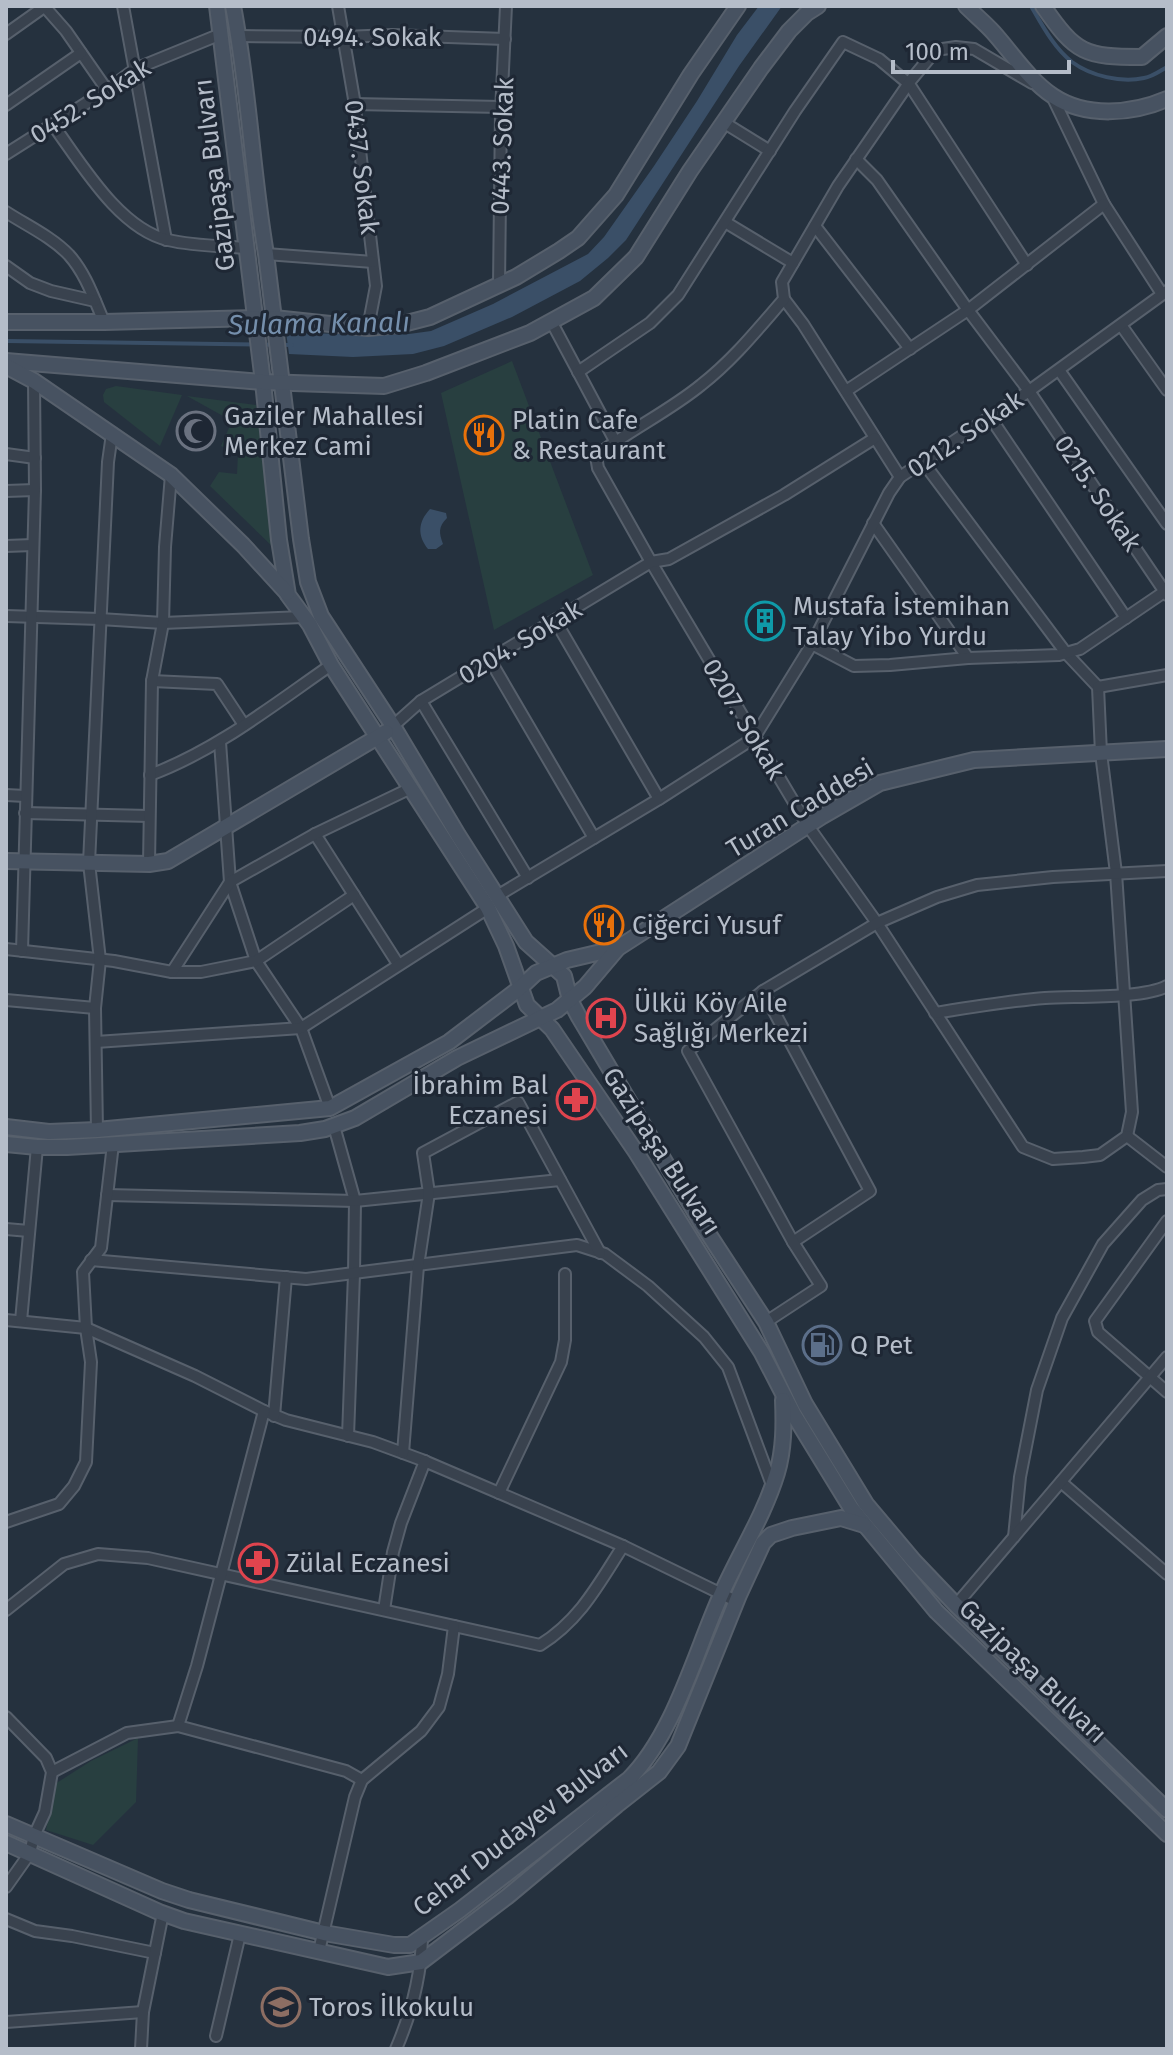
<svg xmlns="http://www.w3.org/2000/svg" width="1173" height="2055" font-family="'Fira Sans',sans-serif">
<rect width="100%" height="100%" fill="#25313e"/>
<g fill="#283f40">
<polygon points="512,361 593,575 494,630 441,393"/>
<polygon points="116,386 182,395 160,446 104,402 103,395 106,389"/>
<polygon points="187,396 256,405 274,548 210,486 219,472 237,474 238,453 221,446 232,421"/>
<polygon points="138,1738 136,1802 93,1845 46,1830 55,1784 91,1761"/>
</g>
<g fill="#3a4f67">
<polygon points="759,6 782,6 739,66 626,240 608,258 580,281 512,317 444,346 413,354 353,357 289,354 286,332 364,335 409,334 431,331 493,304 588,254 604,237 654,166 697,101 737,35"/>
<path d="M430,509L446,513L447,518C438,527 439,533 443,544L436,549H428C417,535 418,522 430,509Z"/>
</g>
<g fill="none" stroke-linecap="round" stroke-linejoin="round">
<g stroke="#3a4f67" stroke-width="4">
<path d="M1031,6C1042,25 1054,48 1072,62C1091,76 1121,83 1144,78C1152,77 1160,71 1167,67"/>
<polyline points="6,341 292,345"/>
</g>
<g stroke="#57606c" stroke-width="14">
<g id="street">
<polyline points="44,6 66,31 107,90"/>
<polyline points="123,6 166,240"/>
<polyline points="338,6 354,99 376,286 368,328"/>
<polyline points="6,34 44,7"/>
<polyline points="239,36 344,37 392,35 505,39"/>
<polyline points="1052,96 1104,204 1162,294"/>
<polyline points="354,104 501,107"/>
<polyline points="6,105 81,53"/>
<polyline points="723,122 770,151"/>
<path d="M53,125C81,163 119,229 168,240C193,246 221,246 247,248"/>
<polyline points="6,154 107,90 135,69 221,34"/>
<polyline points="856,159 877,180 968,310 1029,391 1167,595"/>
<path d="M6,212C26,225 52,237 69,255C86,274 94,299 104,322"/>
<polyline points="725,222 793,263"/>
<polyline points="815,226 910,349"/>
<polyline points="266,254 373,262"/>
<polyline points="6,266 30,283 51,291 95,301"/>
<polyline points="499,285 501,112 506,6"/>
<polyline points="784,299 803,324 900,477"/>
<polyline points="551,321 615,441"/>
<polyline points="1121,325 1167,390"/>
<polyline points="1059,370 1167,524"/>
<polyline points="578,372 650,323 678,295 795,111 843,42 879,59 909,84 1027,265"/>
<polyline points="846,391 968,310 1104,204"/>
<polyline points="990,417 1126,618"/>
<polyline points="6,454 35,458"/>
<path d="M923,462L1066,653L1098,687L1101,753L1116,873L1132,1112L1127,1136L1100,1155L1083,1157L1053,1159L1023,1147L877,923L808,826L651,562L598,468L596,456C629,430 668,412 701,385C733,360 757,330 784,299L782,282L838,186L911,80L936,50L956,47L974,49L1032,83"/>
<polyline points="6,491 35,490"/>
<polyline points="873,523 968,658"/>
<polyline points="6,546 33,545"/>
<polyline points="6,616 100,619 163,623 303,617"/>
<polyline points="555,620 659,799"/>
<polyline points="812,644 854,666 890,665 968,658 1059,655 1080,649 1167,590"/>
<polyline points="490,660 594,838"/>
<polyline points="152,681 217,684 244,725"/>
<polyline points="1098,687 1167,675"/>
<polyline points="421,701 528,878"/>
<polyline points="393,726 421,701 651,562 669,559 784,495 875,438"/>
<polyline points="220,742 230,882 256,961 301,1028 330,1108"/>
<path d="M150,775C217,750 273,705 331,665"/>
<polyline points="6,795 25,796"/>
<polyline points="25,813 149,816"/>
<polyline points="315,834 398,964"/>
<polyline points="149,864 152,681 163,623 165,547 171,475"/>
<polyline points="497,896 659,799 754,738 812,644 889,493 900,477 1029,391 1167,291"/>
<polyline points="6,949 114,961 172,972 201,972 256,961 354,895"/>
<polyline points="22,951 35,490 34,381"/>
<polyline points="172,972 230,882 315,834 411,788"/>
<polyline points="763,991 870,1191 793,1242"/>
<polyline points="6,1000 95,1008"/>
<path d="M935,1013C972,1007 1008,1001 1045,998C1075,996 1143,999 1167,986"/>
<polyline points="96,1042 301,1028 488,908"/>
<polyline points="334,1126 355,1201 354,1274 348,1436"/>
<polyline points="97,1130 95,1008 100,960 89,863 108,462 112,434"/>
<polyline points="1127,1136 1167,1167"/>
<polyline points="107,1195 355,1201 560,1180"/>
<polyline points="1167,1221 1095,1321 1098,1332 1167,1392"/>
<polyline points="6,1229 29,1231"/>
<polyline points="91,1260 306,1279 577,1245 605,1254 648,1286 704,1337 728,1367 772,1485"/>
<polyline points="6,1320 86,1328 195,1376 264,1411 286,1420 373,1442 422,1460 623,1546 736,1601"/>
<polyline points="21,1321 37,1147"/>
<polyline points="766,1322 821,1286 793,1242 688,1051 763,991 877,923 937,897 977,885 1053,877 1167,871"/>
<polyline points="274,1416 286,1277"/>
<polyline points="403,1453 418,1266 429,1193 423,1153 518,1102 600,1253"/>
<polyline points="1061,1482 1167,1574"/>
<polyline points="499,1493 561,1362 565,1340 565,1274"/>
<polyline points="6,1522 59,1504 74,1486 86,1462 91,1362 86,1328 83,1272 101,1248 113,1144"/>
<polyline points="1014,1537 1020,1477 1037,1390 1062,1318 1103,1244 1142,1200 1158,1190 1167,1189"/>
<polyline points="956,1605 1167,1357"/>
<path d="M6,1610L64,1564L98,1554L148,1558L540,1645C580,1620 598,1585 623,1546"/>
<polyline points="384,1610 393,1552 401,1523 425,1461"/>
<polyline points="6,1717 46,1758 52,1772 45,1812 34,1836 30,1853 6,1887"/>
<polyline points="178,1726 197,1666 264,1411"/>
<polyline points="52,1772 127,1733 178,1726 346,1771 362,1780"/>
<polyline points="6,1919 35,1931 72,1936 155,1953"/>
<polyline points="319,1951 355,1797 362,1780 421,1731 439,1707 448,1674 454,1626"/>
<polyline points="6,2022 143,2012"/>
<polyline points="216,2036 240,1934"/>
<polyline points="141,2049 143,2012 163,1913"/>
<path d="M396,2049C411,2014 421,1975 422,1938"/>
</g>
</g>
<g stroke="#57606c" stroke-width="18">
<g id="secondary">
<polyline points="217,6 263,382 279,540 288,595 310,625 331,665 488,908 506,946 527,1005 552,1029 636,1152 762,1353 794,1415 851,1508 936,1611 1167,1834"/>
<path d="M233,6C249,88 252,172 266,254L301,539L308,582L321,616L393,726L458,835L526,942L564,976L570,1000L579,1017L702,1224L766,1322L805,1404L866,1504L914,1561L956,1605L1167,1810"/>
<path d="M966,6C975,15 985,23 993,32C1011,52 1030,81 1053,96C1086,118 1132,114 1167,99"/>
<path d="M1043,6C1076,54 1085,57 1142,57L1167,36"/>
<polyline points="274,318 368,328 399,325 430,317 516,277 559,251 578,238 616,195 691,74 738,6"/>
<polyline points="6,322 104,322 255,318"/>
<polyline points="6,361 263,382 384,386 426,373 530,333 594,298 636,257 690,171 761,68 789,31 807,13 818,6"/>
<polyline points="6,366 34,381 171,475 243,545 287,593"/>
<polyline points="6,861 149,864 168,861 386,732"/>
<polyline points="6,1127 49,1132 97,1130 330,1108 449,1042 520,988 536,973 567,960 618,948"/>
<polyline points="6,1144 37,1147 67,1147 300,1133 325,1129 355,1118 457,1058 557,1010 585,987 618,948 821,817 880,783 974,760 1167,749"/>
<path d="M6,1824L162,1891L189,1900L324,1933L394,1945H410L460,1910L629,1779C674,1734 695,1653 721,1595C739,1554 764,1516 777,1473C784,1449 784,1425 783,1400"/>
<polyline points="6,1843 159,1912 184,1921 388,1967 421,1962 508,1896 617,1805 659,1772 678,1746 739,1595 763,1543 771,1535 792,1528 841,1518 864,1525"/>
</g>
</g>
<use href="#street" stroke="#39424e" stroke-width="10"/>
<use href="#secondary" stroke="#475261" stroke-width="14"/>
</g>
<defs>
<g id="mosque-ring" transform="scale(2)"><circle r="9.5" fill="#1e2734" stroke="#6b7280" stroke-width="1.5"/><path d="M3.5-4.9A6 6 0 1 0 3.5 4.9A5 5 0 1 1 3.5-4.9Z" fill="#6b7280"/></g>
<g id="restaurant-ring" transform="scale(2)"><circle r="9.5" fill="#1e2734" stroke="#e8710a" stroke-width="1.5"/><path d="M-5-6h1v4h1v-4h1v4h1v-4h1v5L-1.5 .5V6h-2V.5L-5-1ZM5-6V6H3V1.5H1.5Q1.5-4 5-6Z" fill="#e8710a"/></g>
<g id="building-ring" transform="scale(2)"><circle r="9.5" fill="#1e2734" stroke="#0f9aa8" stroke-width="1.5"/><path d="M-4-6H4V6H1V3H-1V6H-4ZM-2.5-4.3h1.7v1.8h-1.7ZM.8-4.3h1.7v1.8H.8ZM-2.5-1h1.7V.8h-1.7ZM.8-1h1.7V.8H.8Z" fill="#0f9aa8"/></g>
<g id="hospital-ring" transform="scale(2)"><circle r="9.5" fill="#1e2734" stroke="#e0444e" stroke-width="1.5"/><path d="M-5-5h3v3.5h4V-5h3V5h-3V1.5h-4V5h-3Z" fill="#e0444e"/></g>
<g id="pharmacy-ring" transform="scale(2)"><circle r="9.5" fill="#1e2734" stroke="#e0444e" stroke-width="1.5"/><path d="M-2-6h4v4h4v4h-4v4h-4v-4h-4v-4h4Z" fill="#e0444e"/></g>
<g id="fuel-ring" transform="scale(2)"><circle r="9.5" fill="#1e2734" stroke="#5c6f8a" stroke-width="1.5"/><path d="M-5.5-6h7V0h2V4h1.3V-2.5L3-4.5l.8-.8L6-3V5H2.5V1h-1V6h-7ZM-4.2-4.7v3.2H.2V-4.7Z" fill="#5c6f8a"/></g>
<g id="school-ring" transform="scale(2)"><circle r="9.5" fill="#1e2734" stroke="#8d6e63" stroke-width="1.5"/><path d="M0-5L7-2L0 1L-7-2ZM-4 1L0 2.5L4 1V4Q0 6-4 4Z" fill="#8d6e63"/></g>
</defs>
<g fill-rule="evenodd">
<use href="#mosque-ring" x="196" y="431"/>
<use href="#restaurant-ring" x="484" y="435"/>
<use href="#building-ring" x="765" y="621"/>
<use href="#restaurant-ring" x="604" y="925"/>
<use href="#hospital-ring" x="606" y="1018"/>
<use href="#pharmacy-ring" x="576" y="1100"/>
<use href="#fuel-ring" x="822" y="1345"/>
<use href="#pharmacy-ring" x="258" y="1563"/>
<use href="#school-ring" x="281" y="2007"/>
</g>
<g text-anchor="middle" stroke-width="6" stroke-linejoin="round" paint-order="stroke">
<g font-size="26" fill="#b5bdc9" stroke="#1e2734">
<text x="372" y="46">0494. Sokak</text>
<text transform="translate(90 101) rotate(-32)" y="9">0452. Sokak</text>
<text transform="translate(502 146) rotate(-88)" y="9">0443. Sokak</text>
<text transform="translate(362 167) rotate(83)" y="9">0437. Sokak</text>
<text transform="translate(214 175) rotate(-97)" y="9">Gazipaşa Bulvarı</text>
<text transform="translate(965 434) rotate(-34)" y="9">0212. Sokak</text>
<text transform="translate(1098 493) rotate(56)" y="9">0215. Sokak</text>
<text transform="translate(520 642) rotate(-31)" y="9">0204. Sokak</text>
<text transform="translate(744 719) rotate(59)" y="9">0207. Sokak</text>
<text transform="translate(800 808) rotate(-31)" y="9">Turan Caddesi</text>
<text transform="translate(662 1151) rotate(57)" y="9">Gazipaşa Bulvarı</text>
<text transform="translate(1033 1671) rotate(44)" y="9">Gazipaşa Bulvarı</text>
<text transform="translate(520 1829) rotate(-38)" y="9">Cehar Dudayev Bulvarı</text>
</g>
<g font-size="26" fill="#b5bdc9" stroke="#1e2734" text-anchor="start">
<text x="224" y="425">Gaziler Mahallesi<tspan x="224" dy="30">Merkez Cami</tspan></text>
<text x="512" y="429">Platin Cafe<tspan x="512" dy="30">&amp; Restaurant</tspan></text>
<text x="793" y="615">Mustafa İstemihan<tspan x="793" dy="30">Talay Yibo Yurdu</tspan></text>
<text x="632" y="934">Ciğerci Yusuf</text>
<text x="634" y="1012">Ülkü Köy Aile<tspan x="634" dy="30">Sağlığı Merkezi</tspan></text>
<text x="548" y="1094" text-anchor="end">İbrahim Bal<tspan x="548" dy="30">Eczanesi</tspan></text>
<text x="850" y="1354">Q Pet</text>
<text x="286" y="1572">Zülal Eczanesi</text>
<text x="309" y="2016">Toros İlkokulu</text>
</g>
<g font-size="28" font-style="italic" fill="#758fac" stroke="#1e2734">
<text transform="translate(319 323) rotate(-1)" y="10">Sulama Kanalı</text>
</g>
</g>
<rect width="1173" height="2055" fill="none" stroke="#b5bdc9" stroke-width="16"/>
<path d="M893 60v12h176v-12" fill="none" stroke="#b5bdc9" stroke-width="4"/>
<text x="905" y="60" font-size="24" fill="#b5bdc9" stroke="#1e2734" stroke-width="6" paint-order="stroke">100 m</text>
</svg>
